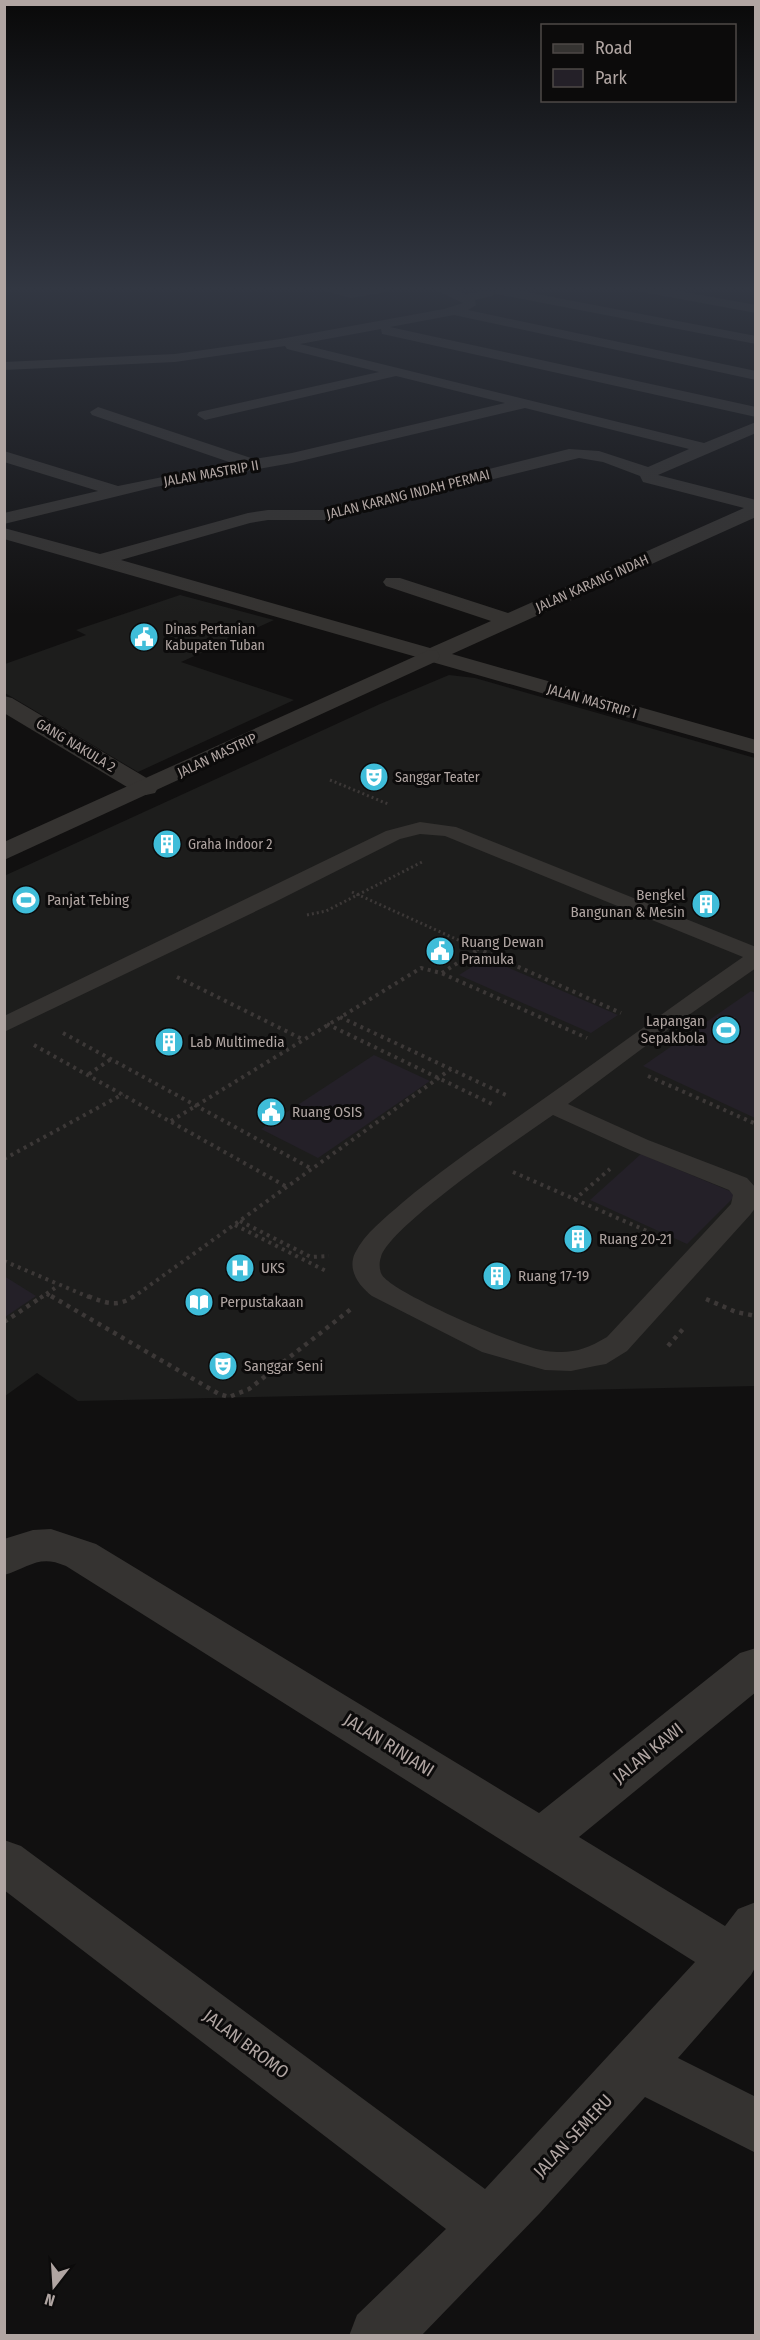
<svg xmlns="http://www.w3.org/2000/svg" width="760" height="2340" font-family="'Fira Sans Condensed',sans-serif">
<rect width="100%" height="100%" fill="#111010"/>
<g fill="#1d1d1c">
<polygon points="180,595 274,620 181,662 294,700 138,772 5,693 5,664 86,635 76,630"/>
<polygon points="449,675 475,678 755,758 755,1386 78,1401 37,1373 5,1396 4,876 380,704"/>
</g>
<g fill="#242028">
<polygon points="486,958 618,1015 591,1033 459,975"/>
<polygon points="751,991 756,993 755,1118 643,1066"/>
<polygon points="374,1055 430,1081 318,1158 261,1129"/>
<polygon points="641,1154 737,1194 687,1244 590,1200"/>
<polygon points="4,1276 36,1296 5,1317 4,1317"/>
</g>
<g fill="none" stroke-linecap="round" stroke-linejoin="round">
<g stroke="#3c3837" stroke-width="3" stroke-dasharray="2 3" stroke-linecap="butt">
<polyline points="330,780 388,804"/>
<polyline points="352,892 467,944"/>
<polyline points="307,915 326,911 424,861"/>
</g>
<g stroke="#3c3837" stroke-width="4" stroke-dasharray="3 4.5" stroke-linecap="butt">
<polyline points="463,942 621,1013"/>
<polyline points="442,973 479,949"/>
<polyline points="177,977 302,1039"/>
<polyline points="340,1017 506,1095"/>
<polyline points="327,1024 494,1105"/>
<polyline points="63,1033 312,1169"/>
<polyline points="34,1045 287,1187"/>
<polyline points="89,1074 111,1059"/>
<polyline points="648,1076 756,1124"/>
<polyline points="171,1121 421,968 441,973 587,1038"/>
<polyline points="4,1159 123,1094"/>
<polyline points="513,1172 665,1239"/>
<polyline points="574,1200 610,1169"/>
<polyline points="240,1221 311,1257 329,1256"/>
<polyline points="235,1225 328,1272"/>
<polyline points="4,1261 91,1298"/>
<polyline points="47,1294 53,1298"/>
<polyline points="40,1298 58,1286"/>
<polyline points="132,1298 451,1069"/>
</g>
<g stroke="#3c3837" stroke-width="4.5" stroke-dasharray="4 5" stroke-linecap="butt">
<polyline points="51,1296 219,1394 229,1397 249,1389 351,1309"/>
<path d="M88,1296C105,1303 118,1308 134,1296"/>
<polyline points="706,1299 736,1312 756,1316"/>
<polyline points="4,1322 43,1296"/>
<polyline points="668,1346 683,1329"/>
</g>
<path fill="#353331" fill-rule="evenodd" d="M420,822L456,827L756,947V968L663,1033L568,1104L648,1140L747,1178L756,1188V1207L750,1215L627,1351L606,1364L595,1366L571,1371L545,1370L482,1352L372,1296C359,1286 347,1270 355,1253C365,1233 385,1218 402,1203C446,1166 494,1134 542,1100C609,1053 675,1004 743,957L445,836L420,834L400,839L273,903L4,1032V1016L386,831ZM553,1115L630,1150L729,1190L733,1195L731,1204L607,1337C585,1350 572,1354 546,1351C521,1348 394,1294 382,1275C379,1270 379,1262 381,1257C390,1226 521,1137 553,1115Z"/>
<g fill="#353331" fill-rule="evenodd">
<polygon points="323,288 351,290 393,288 386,292 351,298 325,291"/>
<path d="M431,288H450L466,294L492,290L494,293L492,296L475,300L476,305L468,310L756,371V380L454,315L390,327L756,407V417L387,335L382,334L381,329L300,344L704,443L756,422V433L658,475L756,500V517L452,654L756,740V754L432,662L421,661L420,658L4,539V528L100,554L248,513L268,510H326L569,449L599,451L648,467L689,449L525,408L292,463L155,487L4,524V513L98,491L4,462V451L118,486L232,463L92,415L90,412L98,407L254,459L292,453L505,403L396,376L205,420L197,415L199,412L379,372L287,349L285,346L175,362L4,370V362L175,354L280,339L444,309L463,303ZM579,458L603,462L640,476L643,482L744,508L508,613L400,578H386L383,582L386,586L491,621L430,648L121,560L250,523L268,520H326Z"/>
<polygon points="496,288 505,288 756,336 756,344 501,295 496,294 494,291"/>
<polygon points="635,288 662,288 756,305 756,313 642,292"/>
<polygon points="4,696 12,698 155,783 158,788 155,793 146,795 137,793 4,713"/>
<path d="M51,1529L96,1544L539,1813L740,1653L756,1648V1692L579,1837L725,1926L738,1909L756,1902V1966L751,1975L678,2058L756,2097V2153L645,2097L539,2214L421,2336H349L357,2315L446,2229L4,1890V1840L21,1846L485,2189L695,1962L66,1566C39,1554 30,1567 4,1575V1539L33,1530Z"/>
</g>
<polygon fill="#353331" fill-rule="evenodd" points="429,650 437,651 440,656 437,661 4,860 4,842"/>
</g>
<linearGradient id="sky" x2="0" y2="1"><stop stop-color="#090909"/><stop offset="0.47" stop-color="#323742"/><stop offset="1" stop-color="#323742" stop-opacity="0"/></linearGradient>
<rect width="760" height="615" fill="url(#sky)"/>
<defs>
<g id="civic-disc" transform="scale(1.5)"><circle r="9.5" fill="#3fbdd9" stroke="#0c0b0b"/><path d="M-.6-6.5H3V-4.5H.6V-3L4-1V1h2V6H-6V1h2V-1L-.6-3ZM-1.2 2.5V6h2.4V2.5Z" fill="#fff"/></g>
<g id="theatre-disc" transform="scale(1.5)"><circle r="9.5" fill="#3fbdd9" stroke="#0c0b0b"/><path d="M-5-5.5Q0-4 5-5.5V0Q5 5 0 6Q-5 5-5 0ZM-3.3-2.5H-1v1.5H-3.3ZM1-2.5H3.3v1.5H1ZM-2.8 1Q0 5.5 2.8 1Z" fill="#fff"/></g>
<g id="building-disc" transform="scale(1.5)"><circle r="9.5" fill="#3fbdd9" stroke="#0c0b0b"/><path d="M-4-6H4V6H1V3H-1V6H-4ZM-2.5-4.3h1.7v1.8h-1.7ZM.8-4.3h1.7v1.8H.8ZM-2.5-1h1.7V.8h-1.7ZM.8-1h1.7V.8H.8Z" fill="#fff"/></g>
<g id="stadium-disc" transform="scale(1.5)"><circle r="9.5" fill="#3fbdd9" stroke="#0c0b0b"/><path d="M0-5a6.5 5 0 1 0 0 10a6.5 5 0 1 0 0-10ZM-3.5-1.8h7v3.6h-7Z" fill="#fff"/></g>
<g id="hospital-disc" transform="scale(1.5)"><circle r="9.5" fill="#3fbdd9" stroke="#0c0b0b"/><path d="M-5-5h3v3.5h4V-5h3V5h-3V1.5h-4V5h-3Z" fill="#fff"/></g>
<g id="library-disc" transform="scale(1.5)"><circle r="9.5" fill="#3fbdd9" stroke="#0c0b0b"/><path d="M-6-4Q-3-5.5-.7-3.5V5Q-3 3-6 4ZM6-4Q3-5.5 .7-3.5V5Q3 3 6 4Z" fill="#fff"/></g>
</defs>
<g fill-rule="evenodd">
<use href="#civic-disc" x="144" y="637"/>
<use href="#theatre-disc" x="374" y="777"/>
<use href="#building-disc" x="167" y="844"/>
<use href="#stadium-disc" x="26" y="900"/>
<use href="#building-disc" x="706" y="904"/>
<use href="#civic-disc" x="440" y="951"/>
<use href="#stadium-disc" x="726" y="1030"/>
<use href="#building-disc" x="169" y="1042"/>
<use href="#civic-disc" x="271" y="1112"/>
<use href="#building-disc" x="578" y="1239"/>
<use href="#hospital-disc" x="240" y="1268"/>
<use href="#building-disc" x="497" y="1276"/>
<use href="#library-disc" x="199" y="1302"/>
<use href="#theatre-disc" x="223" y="1366"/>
</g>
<g text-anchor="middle" stroke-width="6" stroke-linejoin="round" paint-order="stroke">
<g font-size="14" fill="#b0a5a2" stroke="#0c0b0b">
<text transform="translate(211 473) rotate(-10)" y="5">JALAN MASTRIP II</text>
<text transform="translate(408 494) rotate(-14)" y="5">JALAN KARANG INDAH PERMAI</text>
<text transform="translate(592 583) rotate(-24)" y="5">JALAN KARANG INDAH</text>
<text transform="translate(592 701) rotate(16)" y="5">JALAN MASTRIP I</text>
<text transform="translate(76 745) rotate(31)" y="5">GANG NAKULA 2</text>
<text transform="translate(217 755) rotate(-25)" y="5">JALAN MASTRIP</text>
</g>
<g font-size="14" fill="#b0a5a2" stroke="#0c0b0b" text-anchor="start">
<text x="165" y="634">Dinas Pertanian<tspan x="165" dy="16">Kabupaten Tuban</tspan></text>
<text x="395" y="782">Sanggar Teater</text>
<text x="188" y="849">Graha Indoor 2</text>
</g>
<g font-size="15" fill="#b0a5a2" stroke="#0c0b0b" text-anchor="start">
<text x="685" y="900" text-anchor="end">Bengkel<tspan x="685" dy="17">Bangunan &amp; Mesin</tspan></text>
<text x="47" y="905">Panjat Tebing</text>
<text x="461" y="947">Ruang Dewan<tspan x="461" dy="17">Pramuka</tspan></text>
<text x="705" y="1026" text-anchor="end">Lapangan<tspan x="705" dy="17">Sepakbola</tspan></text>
<text x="190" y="1047">Lab Multimedia</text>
<text x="292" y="1117">Ruang OSIS</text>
<text x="599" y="1244">Ruang 20-21</text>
<text x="261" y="1273">UKS</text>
<text x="518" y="1281">Ruang 17-19</text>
<text x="220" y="1307">Perpustakaan</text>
<text x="244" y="1371">Sanggar Seni</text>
</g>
<g font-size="18" fill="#b0a5a2" stroke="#0c0b0b">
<text transform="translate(389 1745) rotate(32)" y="6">JALAN RINJANI</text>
<text transform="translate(648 1753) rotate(-39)" y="6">JALAN KAWI</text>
<text transform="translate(246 2044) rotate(37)" y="6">JALAN BROMO</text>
<text transform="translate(573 2136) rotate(-47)" y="6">JALAN SEMERU</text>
</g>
</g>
<rect width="760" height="2340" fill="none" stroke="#b0a5a2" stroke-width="12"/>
<rect x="541" y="24" width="195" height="78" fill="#0c0b0b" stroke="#4e4947" stroke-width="1.5"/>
<rect x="553" y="44" width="30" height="9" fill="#353331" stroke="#4e4947" stroke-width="1.5"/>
<text x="595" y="54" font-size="18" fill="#b0a5a2">Road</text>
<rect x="553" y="69" width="30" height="18" fill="#242028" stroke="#4e4947" stroke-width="1.5"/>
<text x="595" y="84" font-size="18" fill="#b0a5a2">Park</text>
<g transform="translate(54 2286) rotate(197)" stroke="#0c0b0b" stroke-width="4.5" paint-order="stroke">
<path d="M0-4.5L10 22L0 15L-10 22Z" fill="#b0a5a2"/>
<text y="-9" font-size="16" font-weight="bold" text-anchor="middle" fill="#b0a5a2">N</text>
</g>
</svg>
